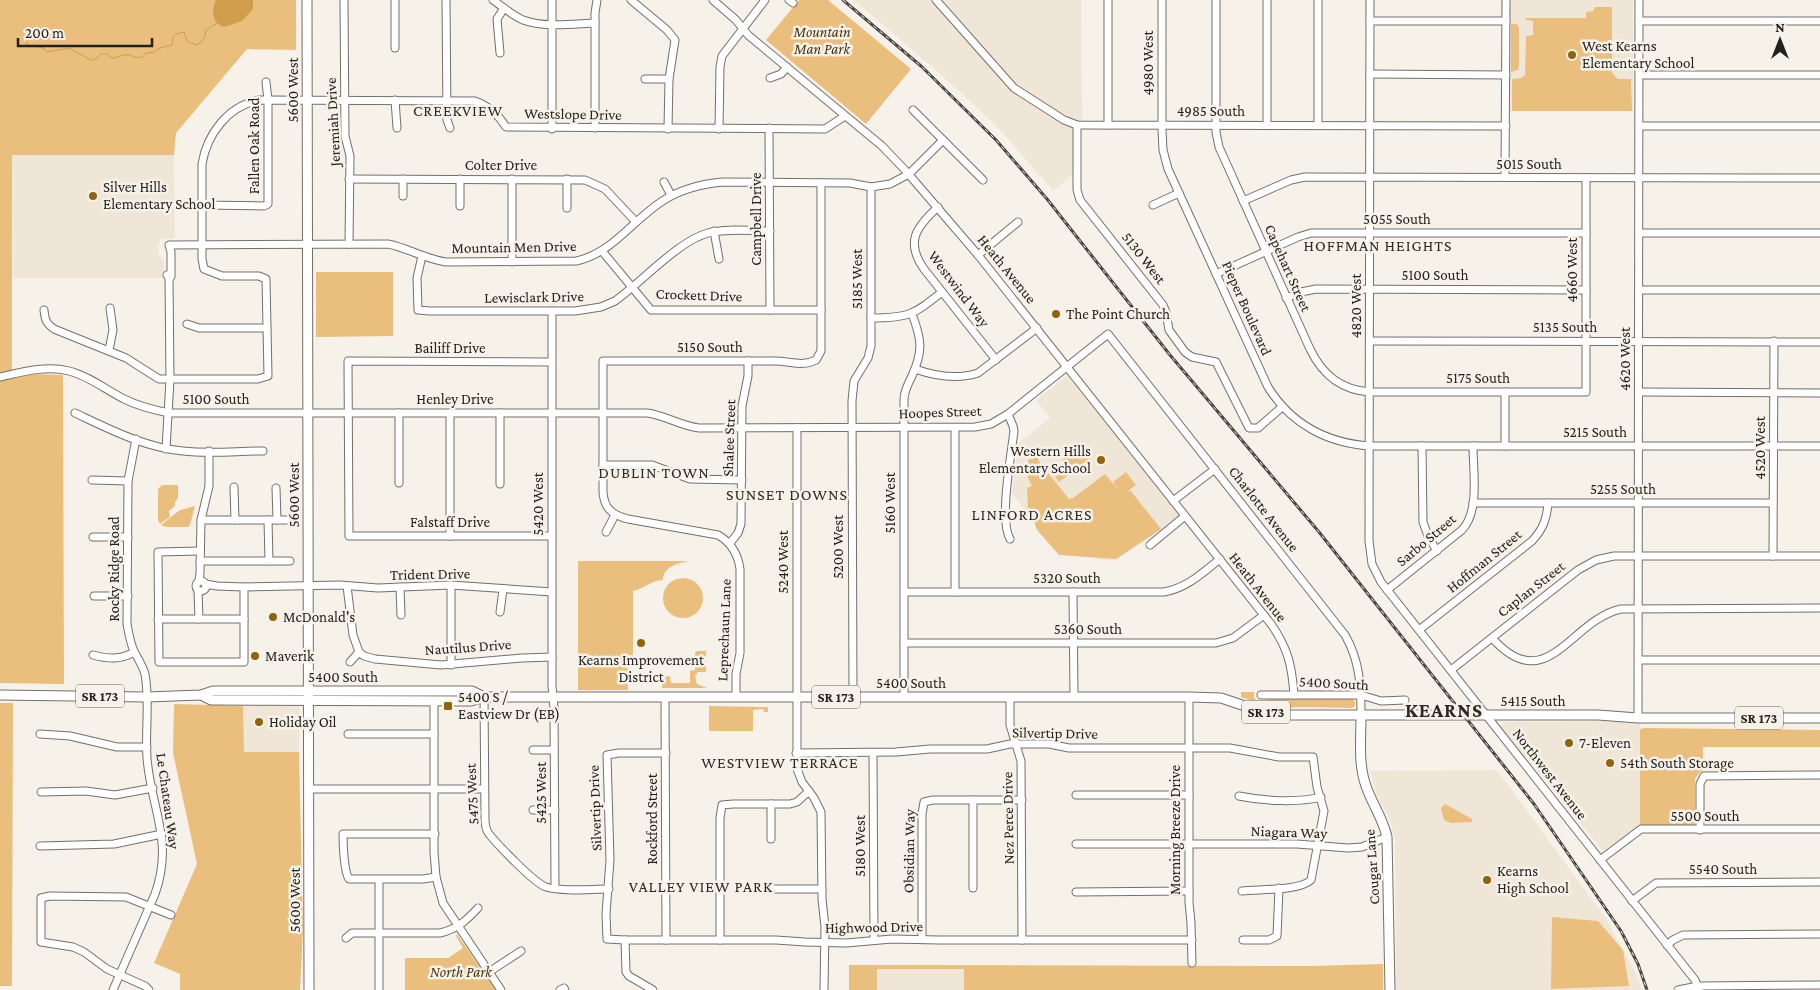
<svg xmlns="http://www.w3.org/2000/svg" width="1820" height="990" font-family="'Crimson Pro',serif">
<rect width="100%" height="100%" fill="#f7f2e9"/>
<g fill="#f0e6d7">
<polygon points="854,0 1081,0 1082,121 1076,121 1074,174 1053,191 996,125 939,73"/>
<rect x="1510" y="0" width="123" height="111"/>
<polygon points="12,155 174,155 175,238 161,239 158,247 159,255 164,260 164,278 13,278"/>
<polygon points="1068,375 1180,517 1115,561 1058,554 1012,493 1018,443 1050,418 1036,400"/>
<polygon points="243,706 297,706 300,709 299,752 243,752"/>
<polygon points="1640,721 1640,825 1603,851 1501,726 1504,722"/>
<polygon points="1497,770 1607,920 1639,980 1641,990 1396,990 1395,840 1390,820 1377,796 1370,771"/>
<rect x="849" y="965" width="174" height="25"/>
</g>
<g fill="#eabf7d">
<polygon points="0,0 296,0 296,50 247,49 176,133 174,155 12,155 12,378 35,374 63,375 64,684 0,683"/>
<polygon points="799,0 828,0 911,69 866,124 766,40"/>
<polygon points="1595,7 1612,7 1612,73 1618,79 1631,79 1632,111 1512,111 1512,79 1521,78 1525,75 1526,36 1533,35 1533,21 1526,20 1526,18 1586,18 1586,12 1593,11"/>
<polygon points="1511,24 1517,24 1519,28 1519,66 1518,70 1511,72"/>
<polygon points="316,272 393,272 393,336 316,337"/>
<path d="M1079,447L1089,459L1059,482L1055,476C1061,476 1067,468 1069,464L1062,460Z"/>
<polygon points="1037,457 1040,463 1069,499 1073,498 1105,474 1121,493 1113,482 1126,472 1136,485 1122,495 1130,490 1161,529 1116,559 1059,555 1037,530 1035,525 1036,516 1028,508 1027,488 1032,486 1028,478 1028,460"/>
<polygon points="162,485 178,485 178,498 175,502 175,506 169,511 170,517 160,524 158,520 158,489"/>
<polygon points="195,506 190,525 188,527 166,527 161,525 180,510"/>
<path d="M578,561H689C678,563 663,567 663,580C651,580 644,589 633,591V655L627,656L628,690H578Z"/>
<circle cx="683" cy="598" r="20"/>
<polygon points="697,651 706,651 706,672 698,672 695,676 697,684 707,688 662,688 662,677 670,676 671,683 690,683 690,671 695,670 695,653"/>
<polygon points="1241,692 1254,692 1254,698 1259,702 1268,699 1353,699 1355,702 1355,706 1352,708 1301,707 1285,708 1263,705 1241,697"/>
<polygon points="0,703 13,703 12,986 0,986"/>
<polygon points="174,704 243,706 244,752 299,752 303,929 300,990 180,990 180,974 154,963 197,864 173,753"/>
<polygon points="709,706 768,707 768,712 764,712 763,709 753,710 753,731 709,731"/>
<polygon points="1644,728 1820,730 1820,747 1703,747 1703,771 1700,772 1695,779 1695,822 1694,825 1640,826 1640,729"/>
<polygon points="1445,804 1472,819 1472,822 1451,823 1444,820 1441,808"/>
<polygon points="1552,917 1598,921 1623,950 1629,986 1551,989"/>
<polygon points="457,934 496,990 405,990 405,958 448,958 463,948 456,936"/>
<polygon points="1383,964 1383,990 964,990 964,969 877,969 877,990 849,990 849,965 1311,966"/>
</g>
<path fill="#cf9d4c" d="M216,0H253V9L242,21L224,27C212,23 211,11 216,0Z"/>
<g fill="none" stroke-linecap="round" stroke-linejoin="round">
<path stroke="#cf9d4c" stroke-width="1" d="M25,41L28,45L43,48L47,52L69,48L91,60H94L101,54H107L112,58C117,58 119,56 124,55C133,53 138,63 146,53L154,52L160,48L172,45L173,37L176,34L184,32L187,41L197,45L204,39L206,30L217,23"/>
<g stroke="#746f68" stroke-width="9">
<g id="minor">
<polyline points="344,0 345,136 350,156 349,244"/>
<polyline points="446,0 447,120 450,128"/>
<path d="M493,0C503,7 512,15 523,20C545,28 572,24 595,23"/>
<polyline points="552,0 552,129"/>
<polyline points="631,0 667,30 675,40 669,79 668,129"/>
<path d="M713,0L736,20L748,35L882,146L905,170L978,255L1271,624C1288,648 1292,666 1294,695"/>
<polyline points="789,0 793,3"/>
<polyline points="936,0 1014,88 1064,120 1077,125 1506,126"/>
<path d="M1162,0V130L1163,150L1168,169L1268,387C1291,424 1327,443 1370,446H1820"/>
<path d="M1216,0V132L1219,147L1310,349C1322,374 1340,390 1370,392H1586V178"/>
<polyline points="1370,0 1369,541 1372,564 1381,582 1695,980 1699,990"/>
<polyline points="1370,21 1506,21"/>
<polyline points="1639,21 1820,21"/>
<polyline points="395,48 395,0"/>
<polyline points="500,53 497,19 504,8"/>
<polyline points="1370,74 1506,75"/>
<polyline points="1640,75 1820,75"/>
<polyline points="770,78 781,74 787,67"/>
<polyline points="645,79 669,79"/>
<polyline points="395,100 397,128"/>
<polyline points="913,110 983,180"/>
<polyline points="1077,125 1077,190 1080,200 1163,305 1166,312 1169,330 1185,352 1192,357 1216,362 1249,428 1258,428 1282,407"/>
<polyline points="1108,125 1108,0"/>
<polyline points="1267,125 1267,0"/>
<polyline points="1318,125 1318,0"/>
<polyline points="1640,126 1820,126"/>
<polyline points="595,128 595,13 597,0"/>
<polyline points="769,128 770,310"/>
<polyline points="719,129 720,67 722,56 765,0"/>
<polyline points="1505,177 1506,0"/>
<polyline points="349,179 585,180 605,189 636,222"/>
<polyline points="403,179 403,196"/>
<polyline points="512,179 512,262"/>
<polyline points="567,179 567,208"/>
<polyline points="664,182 671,195"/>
<polyline points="1243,201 1291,180 1305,177 1820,178"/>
<polyline points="202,205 264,206 268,204 268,100 266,82"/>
<polyline points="1153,205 1179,193"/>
<polyline points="460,206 460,179"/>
<path d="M938,207C916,227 905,242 924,269L996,360"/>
<polyline points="714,231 719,259"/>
<polyline points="1639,233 1820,233"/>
<polyline points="602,251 651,310 821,310"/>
<polyline points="978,255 1018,222"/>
<path d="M422,256L417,278L418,310L430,311H575L601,307L615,301C642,282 678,241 708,233C727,228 750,231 770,231"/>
<polyline points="1216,274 1298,237 1311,233 1586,233"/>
<path d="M169,278L171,277V252L169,245L388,244C408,248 425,259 446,262L576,261C611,254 632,221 661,202C680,189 701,184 723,182L850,183L871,187L890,184L909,174L943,140"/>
<polyline points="1639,290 1820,290"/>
<polyline points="1286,298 1301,292 1316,289 1586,290"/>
<path d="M44,310C45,320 46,323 54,329L126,358L159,379H258L268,376L266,279L259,276H222L204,269L202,259V164C207,134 228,106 259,100L475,101C489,106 498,114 506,127L825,129L845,116"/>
<polyline points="552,311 552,686 554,708 555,888"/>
<path d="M871,318C909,318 913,315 942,292"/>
<polyline points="187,324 199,328 267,328"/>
<polyline points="1370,341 1820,342"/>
<polyline points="109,350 113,330 110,308"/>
<polyline points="551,362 348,361 349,536 552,536"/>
<path d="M915,369C935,376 957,380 978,373L1037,328"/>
<path d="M0,377C22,372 46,365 69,371C89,376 106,390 124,399C138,406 154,410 169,413H647C665,415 680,426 699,428L975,427L991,424L1008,414L1108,334L1345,635C1360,661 1361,686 1361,716"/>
<polyline points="1505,392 1505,446"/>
<polyline points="1639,392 1820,393"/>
<path d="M75,413C109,429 146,448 183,451C210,454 237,451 263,451"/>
<polyline points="399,413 399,483"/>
<polyline points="450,413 450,536"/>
<path d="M1008,414L1013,426L1014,431C1011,456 999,520 1010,539"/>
<polyline points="797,428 797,769 802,782 814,798 821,812 822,899 825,927 824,990"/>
<polyline points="955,428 955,592"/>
<polyline points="1422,446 1423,522 1428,536 1437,551"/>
<polyline points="166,449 170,380 169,278 167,275"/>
<polyline points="603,465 652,465 690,479 742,480"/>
<polyline points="92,480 128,481"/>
<polyline points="500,484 500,413"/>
<polyline points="234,487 235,520"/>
<polyline points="276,488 277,520"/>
<polyline points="1173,501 1215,469"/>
<polyline points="1473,503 1773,503"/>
<polyline points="201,520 292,520"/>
<polyline points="268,520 269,561"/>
<polyline points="606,532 615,515"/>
<polyline points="93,537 128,537"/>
<polyline points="730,543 738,533 741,524 742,406 748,376 748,361"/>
<polyline points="1150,545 1185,516"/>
<polyline points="200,551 158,552 159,662 244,662 244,587"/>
<polyline points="1773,556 1774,341"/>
<polyline points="200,561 290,561"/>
<circle cx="201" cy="586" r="5"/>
<polyline points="199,581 200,573 201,520 209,486 209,451"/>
<polyline points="205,584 217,586 244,587 340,585 378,588 451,585 552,592"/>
<polyline points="451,585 451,665"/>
<polyline points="347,586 353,635 359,652"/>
<polyline points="400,587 401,615"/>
<path d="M1387,590L1462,530C1480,511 1473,471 1473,446"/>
<polyline points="198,591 199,619"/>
<path d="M904,592H1164C1187,588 1202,573 1220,559"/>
<polyline points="1073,592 1074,697"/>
<polyline points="94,596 128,596"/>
<polyline points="500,612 503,590"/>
<polyline points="158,619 244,619"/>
<path d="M1419,630L1532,541C1543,529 1547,519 1548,503"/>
<path d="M1492,638C1547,699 1570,620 1621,609L1820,608"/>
<polyline points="904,643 1216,643 1233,638 1264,615"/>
<path d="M93,655C108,659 121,660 134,652"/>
<polyline points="1639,660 1820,660"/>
<polyline points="350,662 359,652 364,656 375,659 441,665 522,658 552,657"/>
<polyline points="1451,670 1578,570 1596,560 1614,556 1820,556"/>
<polyline points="1261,695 1361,695 1381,701 1405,700"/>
<path d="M484,697L485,819C485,825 486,830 489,834C498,845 534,883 546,887C564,892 590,889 609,889"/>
<polyline points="665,697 666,940"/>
<path d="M736,697V674L740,653V569C738,554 732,543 718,535L628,519C612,515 604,508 603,492V361H775C790,361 802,367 816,360L821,351V183"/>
<polyline points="853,697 852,401 854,381 868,358 871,346 871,187"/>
<path d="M904,697V399C904,391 908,384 912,376C923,351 922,340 912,314"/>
<polyline points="1010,697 1010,725 1021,761 1022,940"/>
<polyline points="1189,697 1189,902 1191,923 1192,963"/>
<polyline points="434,701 434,852 436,877 443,903 501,990"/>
<polyline points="1638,718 1639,0"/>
<polyline points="40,734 70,736 117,747 147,747"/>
<polyline points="348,734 434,734"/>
<polyline points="533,750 554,750"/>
<polyline points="666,753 619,753 607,755 610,860 606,914 607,939 625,940 776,940 805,942 846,943 892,939 939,940 1192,940"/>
<path d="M796,753L896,752L930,749H987L1010,744H1049L1069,748H1230L1279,757H1313L1317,787L1324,811L1311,880C1299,891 1260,889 1242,891"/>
<polyline points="873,753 874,939"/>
<polyline points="309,789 484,789"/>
<polyline points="41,792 86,791 115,795 153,788"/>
<polyline points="1076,795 1189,795"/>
<path d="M1239,796C1263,801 1298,803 1321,797"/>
<polyline points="973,800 973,888"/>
<polyline points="533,810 555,810"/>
<polyline points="1700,830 1700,784 1704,776 1820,775"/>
<path d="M435,834H343C343,844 344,872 349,879H423L436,877"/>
<polyline points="771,839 771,804"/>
<polyline points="1076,844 1297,844 1348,848 1362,847 1387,837"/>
<polyline points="40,846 114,844 162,834"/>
<polyline points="1600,860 1641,829 1820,829"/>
<polyline points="379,880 379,990"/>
<polyline points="772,889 822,889"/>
<polyline points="1076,892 1189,891"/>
<polyline points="1632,901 1656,883 1820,882"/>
<path d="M346,938L352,933H440C457,929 466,921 478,908"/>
<polyline points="922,939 922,814 924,802 933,800 1022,800"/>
<polyline points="625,940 626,972 629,976 653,990"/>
<polyline points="720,940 720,818 722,805 733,804 790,804 797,802 809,791"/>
<polyline points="1243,940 1269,940 1277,936 1279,888"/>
<polyline points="1667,945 1673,940 1683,935 1820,934"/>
<polyline points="489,972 521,951"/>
<path d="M113,990L155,894C174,841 151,809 147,758C145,731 150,701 145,674C143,667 139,660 135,653C130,644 129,634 127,624L128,481L136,439"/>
<polyline points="149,990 145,986 107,969 84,952 73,947 41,942 41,898 50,896 126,897 171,915"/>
<polyline points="560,990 564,988 565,990"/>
<polyline points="1678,990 1698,986 1820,985"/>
</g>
</g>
<g stroke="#746f68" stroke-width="11">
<g id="major">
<polyline points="307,0 309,990"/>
<polyline points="0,695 147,697 201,695 213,691 472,691 484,697"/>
<polyline points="201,695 211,700 471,701 484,697 1189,697 1221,698 1263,712 1288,715 1598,715 1638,718 1820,718"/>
<path d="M1361,716C1361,739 1358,764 1366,786C1372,804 1383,818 1387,837L1390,990"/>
</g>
</g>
<use href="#minor" stroke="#fff" stroke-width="7"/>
<use href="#major" stroke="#fff" stroke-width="9"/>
<g stroke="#484642" stroke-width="3">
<polyline id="rail" points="843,0 921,66 996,140 1047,199 1170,355 1319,532 1534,804 1621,931 1638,964 1647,990"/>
</g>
<use href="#rail" stroke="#f7f2e9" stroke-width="1" stroke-dasharray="4" stroke-linecap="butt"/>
</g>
<g fill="#90640c" stroke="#f7f2e9" stroke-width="2">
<circle cx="1572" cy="55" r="5"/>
<circle cx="93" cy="196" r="5"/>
<circle cx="1056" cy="314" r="5"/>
<circle cx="1101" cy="460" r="5"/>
<circle cx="273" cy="617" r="5"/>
<circle cx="641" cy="643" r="5"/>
<circle cx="255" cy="656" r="5"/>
<rect x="443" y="701" width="10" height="10" rx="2.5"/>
<circle cx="259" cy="722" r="5"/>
<circle cx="1569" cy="743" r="5"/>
<circle cx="1610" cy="763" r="5"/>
<circle cx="1487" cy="880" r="5"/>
</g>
<g text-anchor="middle" stroke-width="5" stroke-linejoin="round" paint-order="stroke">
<g fill="#f7f2e9" stroke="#63605b" stroke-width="1">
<rect x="76" y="684.5" width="48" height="23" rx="4"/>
<rect x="812" y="685.5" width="48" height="23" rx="4"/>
<rect x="1242" y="700.5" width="48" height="23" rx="4"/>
<rect x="1735" y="706.5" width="48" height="23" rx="4"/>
</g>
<g font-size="14" font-weight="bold" fill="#23211e">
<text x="100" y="701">SR 173</text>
<text x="836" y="702">SR 173</text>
<text x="1266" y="717">SR 173</text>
<text x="1759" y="723">SR 173</text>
</g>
<g font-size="15" font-style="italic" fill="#483310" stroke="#f7f2e9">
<text x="822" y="37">Mountain<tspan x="822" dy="17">Man Park</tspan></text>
<text x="461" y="977">North Park</text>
</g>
<g font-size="15" fill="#23211e" stroke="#f7f2e9" text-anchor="start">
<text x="1582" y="51">West Kearns<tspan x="1582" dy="17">Elementary School</tspan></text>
<text x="103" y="192">Silver Hills<tspan x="103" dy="17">Elementary School</tspan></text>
<text x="1066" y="319">The Point Church</text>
<text x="1091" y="456" text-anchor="end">Western Hills<tspan x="1091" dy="17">Elementary School</tspan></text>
<text x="283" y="622">McDonald's</text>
<text x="265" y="661">Maverik</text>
<text x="641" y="665" text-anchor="middle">Kearns Improvement<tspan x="641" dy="17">District</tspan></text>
<text x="458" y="702">5400 S /<tspan x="458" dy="17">Eastview Dr (EB)</tspan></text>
<text x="269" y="727">Holiday Oil</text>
<text x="1579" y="748">7-Eleven</text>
<text x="1620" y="768">54th South Storage</text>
<text x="1497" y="876">Kearns<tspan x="1497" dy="17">High School</tspan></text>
</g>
<g font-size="15" fill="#23211e" stroke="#f7f2e9">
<text transform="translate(1148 63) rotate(-90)" y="5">4980 West</text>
<text transform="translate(293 90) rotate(-90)" y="5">5600 West</text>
<text x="1211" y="116">4985 South</text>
<text transform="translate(573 114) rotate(1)" y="5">Westslope Drive</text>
<text transform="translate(333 122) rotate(-93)" y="5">Jeremiah Drive</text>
<text transform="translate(254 146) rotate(-90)" y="5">Fallen Oak Road</text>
<text x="1529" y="169">5015 South</text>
<text x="501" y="170">Colter Drive</text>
<text transform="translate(756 219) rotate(-90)" y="5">Campbell Drive</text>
<text x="1397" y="224">5055 South</text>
<text transform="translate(514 247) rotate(-1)" y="5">Mountain Men Drive</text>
<text transform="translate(1144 258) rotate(52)" y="5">5130 West</text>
<text transform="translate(1288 268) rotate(66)" y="5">Capehart Street</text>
<text transform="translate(1007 269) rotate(51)" y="5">Heath Avenue</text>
<text transform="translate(1572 270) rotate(-90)" y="5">4660 West</text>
<text x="1435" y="280">5100 South</text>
<text transform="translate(857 279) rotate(-90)" y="5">5185 West</text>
<text transform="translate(959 289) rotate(53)" y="5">Westwind Way</text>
<text transform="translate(699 295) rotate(2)" y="5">Crockett Drive</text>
<text transform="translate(534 297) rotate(-1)" y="5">Lewisclark Drive</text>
<text transform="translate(1356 306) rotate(-90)" y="5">4820 West</text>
<text transform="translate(1247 308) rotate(66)" y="5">Pieper Boulevard</text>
<text x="1565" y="332">5135 South</text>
<text x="710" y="352">5150 South</text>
<text x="450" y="353">Bailiff Drive</text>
<text transform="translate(1625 359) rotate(-90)" y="5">4620 West</text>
<text x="1478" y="383">5175 South</text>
<text x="216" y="404">5100 South</text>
<text x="455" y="404">Henley Drive</text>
<text transform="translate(940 412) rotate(-2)" y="5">Hoopes Street</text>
<text x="1595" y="437">5215 South</text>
<text transform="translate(729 438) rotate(-88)" y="5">Shalee Street</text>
<text transform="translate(1760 448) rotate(-90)" y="5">4520 West</text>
<text x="1623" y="494">5255 South</text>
<text transform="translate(294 495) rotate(-90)" y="5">5600 West</text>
<text transform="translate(890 503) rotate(-90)" y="5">5160 West</text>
<text transform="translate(538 504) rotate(-90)" y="5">5420 West</text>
<text transform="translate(1264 509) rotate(52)" y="5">Charlotte Avenue</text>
<text x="450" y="527">Falstaff Drive</text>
<text transform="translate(1426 540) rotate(-40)" y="5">Sarbo Street</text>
<text transform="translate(838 547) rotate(-90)" y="5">5200 West</text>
<text transform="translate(1484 561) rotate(-39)" y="5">Hoffman Street</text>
<text transform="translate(783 562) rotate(-90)" y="5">5240 West</text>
<text transform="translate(114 569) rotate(-90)" y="5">Rocky Ridge Road</text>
<text transform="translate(430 574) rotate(-1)" y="5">Trident Drive</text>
<text x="1067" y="583">5320 South</text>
<text transform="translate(1258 587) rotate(52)" y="5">Heath Avenue</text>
<text transform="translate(1531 589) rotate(-38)" y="5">Caplan Street</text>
<text x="1088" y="634">5360 South</text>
<text transform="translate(724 630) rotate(-88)" y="5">Leprechaun Lane</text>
<text transform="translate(468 647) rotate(-4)" y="5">Nautilus Drive</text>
<text x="343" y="682">5400 South</text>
<text x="911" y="688">5400 South</text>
<text transform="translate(1334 683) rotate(3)" y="5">5400 South</text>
<text x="1533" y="706">5415 South</text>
<text transform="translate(1055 733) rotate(1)" y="5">Silvertip Drive</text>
<text transform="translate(1550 774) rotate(52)" y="5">Northwest Avenue</text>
<text transform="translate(541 793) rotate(-90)" y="5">5425 West</text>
<text transform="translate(472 794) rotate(-93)" y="5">5475 West</text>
<text transform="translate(168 801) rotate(82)" y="5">Le Chateau Way</text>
<text transform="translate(595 808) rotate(-92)" y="5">Silvertip Drive</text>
<text x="1705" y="821">5500 South</text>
<text transform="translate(1008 818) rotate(-91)" y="5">Nez Perce Drive</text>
<text transform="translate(652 819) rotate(-90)" y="5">Rockford Street</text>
<text transform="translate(1175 830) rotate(-90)" y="5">Morning Breeze Drive</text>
<text transform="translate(1289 832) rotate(2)" y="5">Niagara Way</text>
<text transform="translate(860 846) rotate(-90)" y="5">5180 West</text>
<text transform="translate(909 851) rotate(-89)" y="5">Obsidian Way</text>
<text transform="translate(1372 867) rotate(-94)" y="5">Cougar Lane</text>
<text x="1723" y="874">5540 South</text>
<text transform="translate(295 900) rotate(-90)" y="5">5600 West</text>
<text transform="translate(874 927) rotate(-1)" y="5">Highwood Drive</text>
</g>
<g font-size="16" letter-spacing="1" fill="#2e2923" stroke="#f7f2e9">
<text x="458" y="116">CREEKVIEW</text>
<text x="1378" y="251">HOFFMAN HEIGHTS</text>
<text x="654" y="478">DUBLIN TOWN</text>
<text x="787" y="500">SUNSET DOWNS</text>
<text x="1032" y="520">LINFORD ACRES</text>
<text x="780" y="768">WESTVIEW TERRACE</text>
<text x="701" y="892">VALLEY VIEW PARK</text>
</g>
<g font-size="20" font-weight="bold" letter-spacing="1" fill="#2e2923" stroke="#f7f2e9">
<text x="1444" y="717">KEARNS</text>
</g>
</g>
<g transform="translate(1780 40)" stroke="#f7f2e9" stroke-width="4" paint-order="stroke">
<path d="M0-4L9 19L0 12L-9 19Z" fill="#23211e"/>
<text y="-8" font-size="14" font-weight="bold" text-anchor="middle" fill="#23211e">N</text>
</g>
<path d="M18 38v8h134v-8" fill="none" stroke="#23211e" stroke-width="2.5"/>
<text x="25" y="38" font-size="15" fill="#23211e" stroke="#f7f2e9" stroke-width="4" paint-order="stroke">200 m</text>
</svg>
